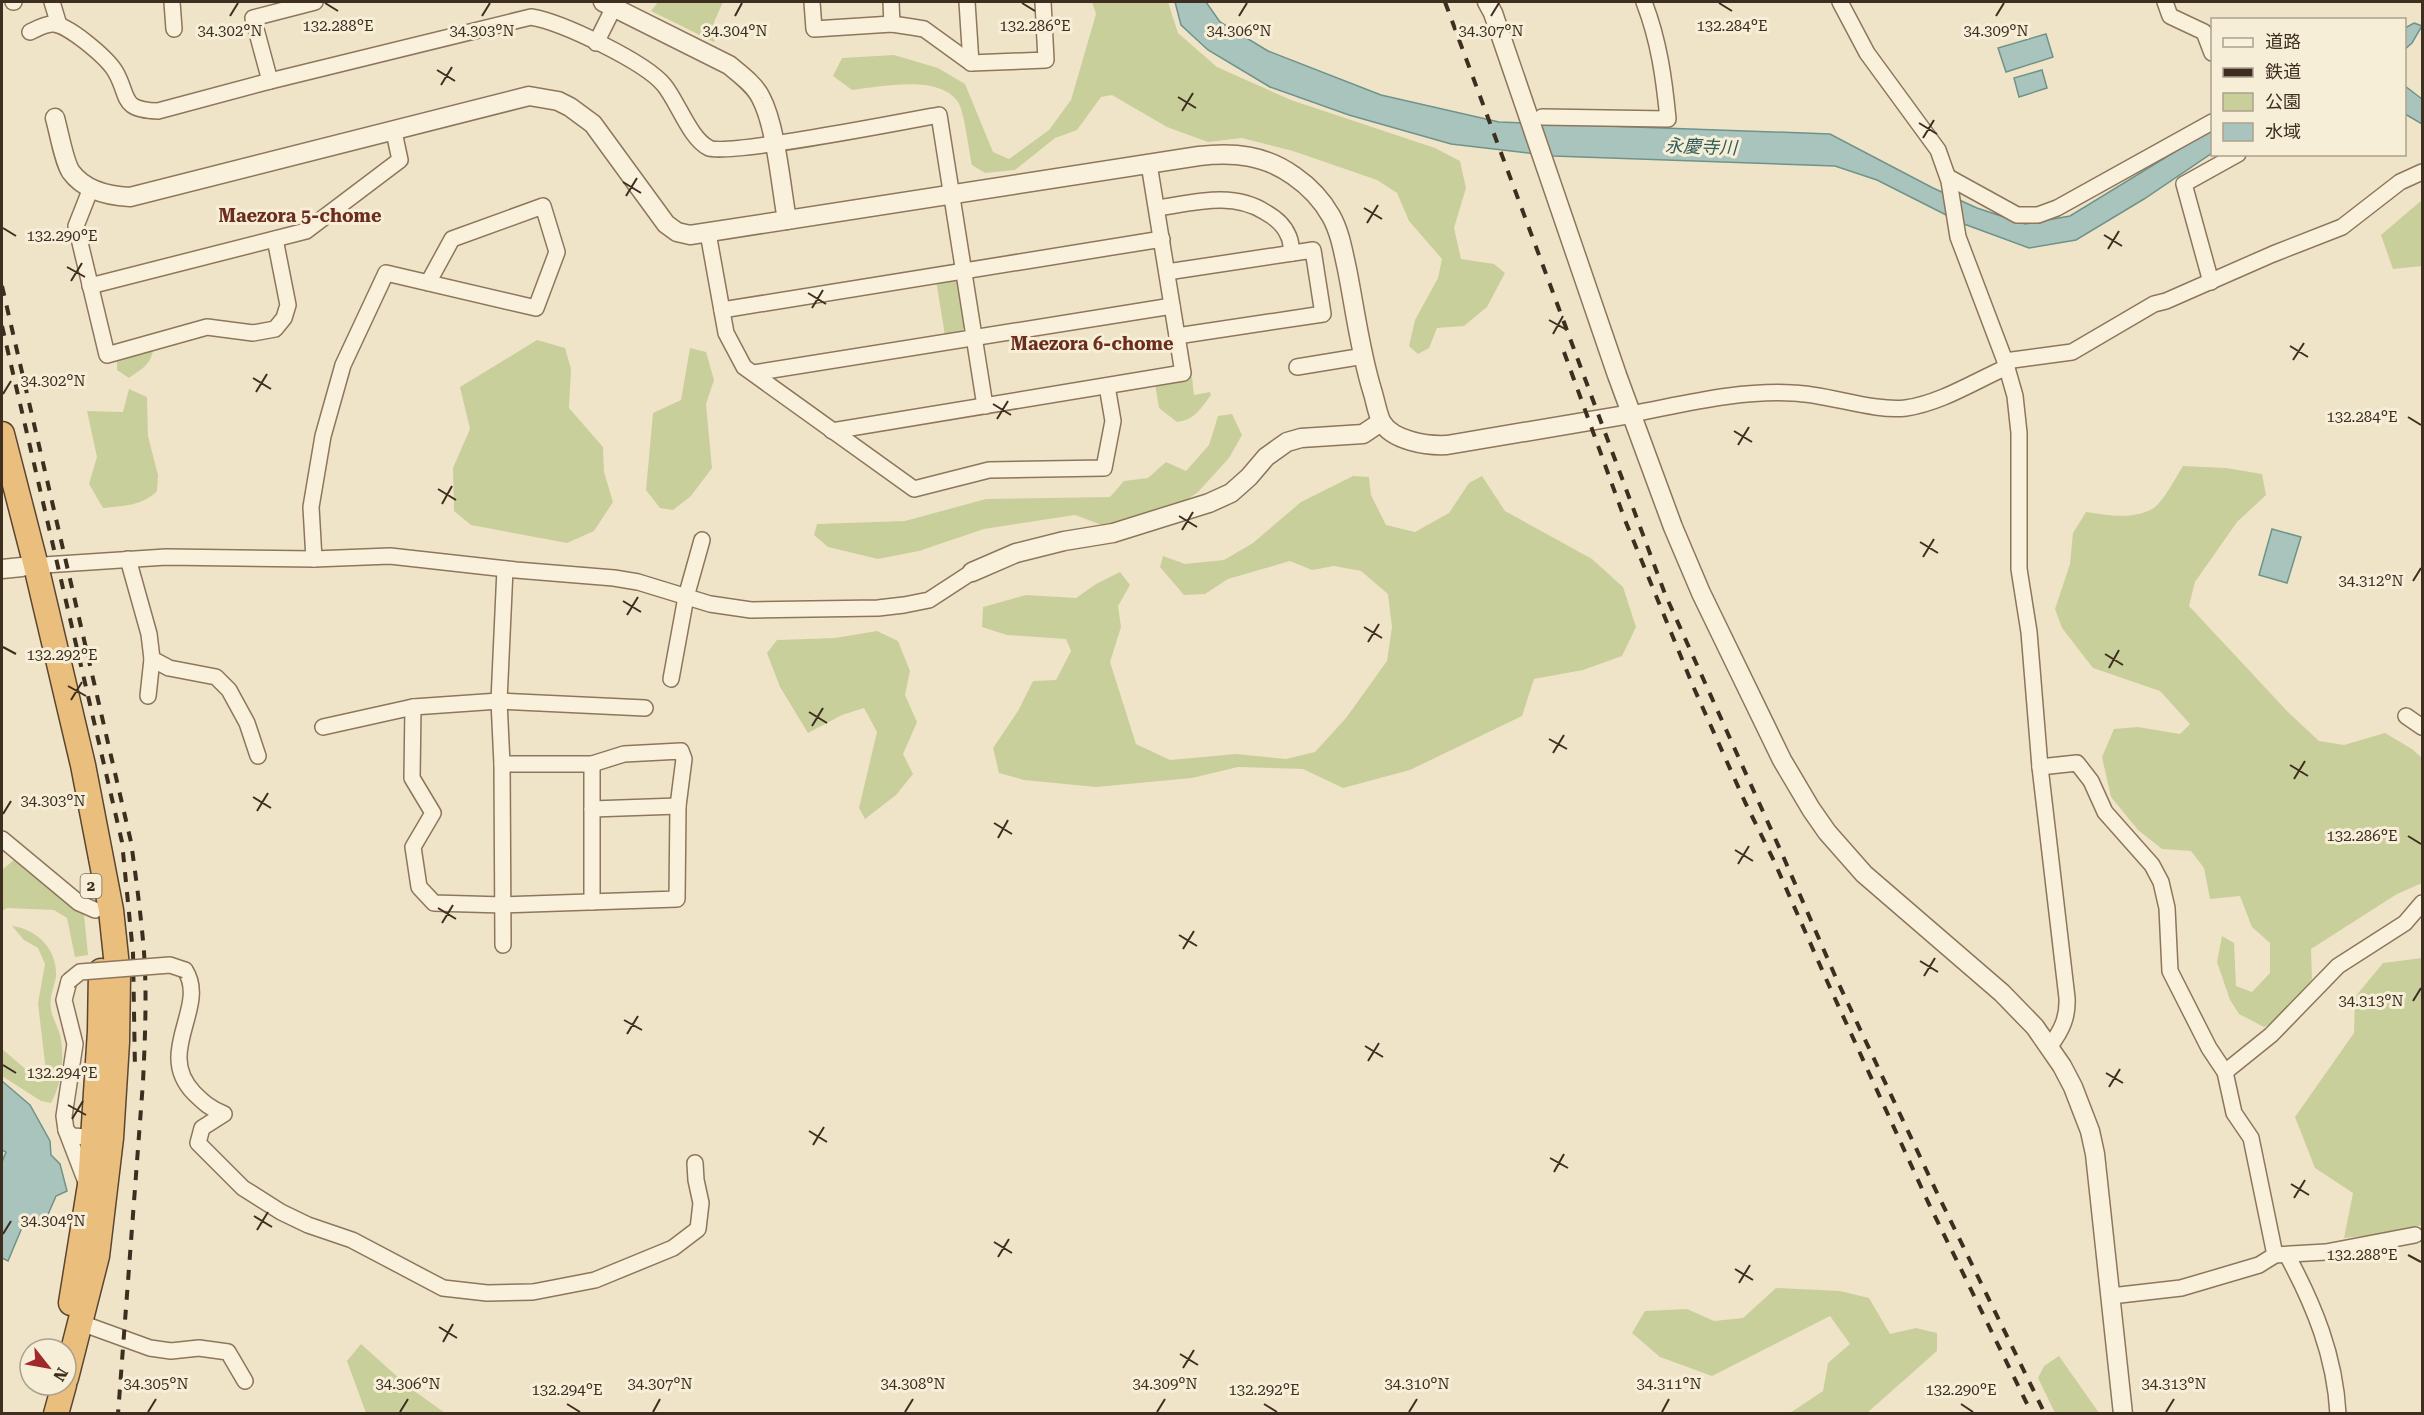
<svg xmlns="http://www.w3.org/2000/svg" width="2424" height="1415" font-family="'Roboto Serif','Noto Sans JP',serif">
<rect width="100%" height="100%" fill="#f0e4c8"/>
<g fill="#c9cf9b">
<polygon points="658,2 723,2 714,22 716,37 714,42 651,11"/>
<path d="M1092,2H1168L1178,33L1217,67L1291,100L1435,148L1460,161L1466,188L1454,228L1461,259L1494,264L1505,273L1487,307L1464,326L1437,328L1429,348L1418,354L1409,346L1415,320L1438,278L1442,259L1409,221L1397,193L1377,180L1293,151L1242,138L1208,142L1167,127L1112,95L1101,97L1077,130L1055,138L1015,170L985,173L972,165C969,152 964,110 958,102C939,74 880,87 852,90L833,76L842,58L894,55L938,68L965,84L993,152L1009,159L1049,130L1071,100L1096,14Z"/>
<polygon points="2422,200 2422,266 2393,269 2381,235"/>
<polygon points="951,277 958,283 965,326 960,334 945,336 936,280"/>
<polygon points="537,340 565,348 571,369 569,408 603,447 604,472 613,502 594,531 567,543 471,525 454,511 453,468 470,429 460,387"/>
<polygon points="690,348 706,352 714,380 706,404 712,468 691,496 673,510 660,508 646,490 653,413 681,400"/>
<path d="M153,350C151,365 140,370 129,378L117,370V360Z"/>
<path d="M1192,377L1194,395L1210,392L1211,395C1201,408 1195,420 1177,422L1159,408L1155,384Z"/>
<path d="M129,389L147,397L148,436L158,475L157,491C142,506 123,506 103,508L89,484L97,457L87,411L123,412Z"/>
<polygon points="1232,414 1242,435 1229,458 1198,492 1176,507 1107,527 1075,515 984,529 919,551 878,559 828,547 814,535 817,524 905,521 986,499 1110,497 1124,481 1148,478 1166,462 1186,471 1209,445 1218,416"/>
<path d="M2183,466L2226,468L2262,474L2266,495L2237,522L2195,582L2189,606L2288,712L2319,741L2344,745L2385,733L2412,749L2422,758V883L2397,894L2311,949L2312,979L2283,1017L2264,1027L2239,1014L2230,1000L2217,962L2222,936L2234,943L2236,986L2252,992L2270,973V943L2252,927L2240,896L2210,899L2204,868L2191,851L2162,849L2138,830L2111,797L2102,757L2114,729L2138,727L2180,734L2190,724L2160,691L2093,668L2062,628L2055,609L2070,564L2073,533L2086,512C2108,515 2131,520 2152,509C2163,503 2176,477 2183,466Z"/>
<polygon points="1353,476 1369,477 1371,495 1386,525 1415,532 1449,513 1469,483 1482,476 1505,511 1592,559 1623,587 1636,627 1622,656 1583,670 1534,679 1522,716 1410,770 1343,788 1303,769 1238,767 1192,778 1096,787 1024,780 999,773 993,748 1018,711 1033,681 1056,680 1071,651 1066,639 1007,635 982,627 983,607 1026,595 1076,598 1096,584 1120,572 1130,585 1118,606 1121,627 1110,662 1136,744 1170,760 1236,754 1286,759 1315,752 1346,718 1387,661 1392,627 1388,594 1361,571 1334,566 1312,570 1290,561 1228,579 1205,594 1184,595 1160,567 1163,556 1185,564 1224,560 1253,543 1301,502"/>
<polygon points="877,631 898,641 910,671 905,695 917,722 903,754 913,774 896,795 865,819 859,808 877,732 864,708 842,715 808,733 780,687 767,653 777,640 835,638"/>
<polygon points="15,859 84,914 88,955 75,957 67,918 54,910 7,908 2,911 2,870"/>
<path d="M12,926C37,929 58,950 56,977C54,987 49,999 51,1009C52,1018 58,1026 60,1035C65,1057 62,1083 51,1103L41,1101L2,1076V1049L35,1077L46,1072L38,1003L45,964L38,948L24,940Z"/>
<polygon points="2422,958 2422,1225 2393,1233 2344,1238 2353,1193 2315,1168 2295,1117 2354,1033 2355,997 2383,963"/>
<polygon points="1776,1288 1840,1291 1869,1298 1890,1334 1916,1328 1937,1333 1937,1351 1867,1413 1790,1413 1823,1391 1828,1363 1850,1344 1830,1316 1712,1376 1660,1357 1632,1333 1645,1311 1687,1309 1714,1321 1743,1318"/>
<polygon points="361,1344 410,1388 445,1413 366,1413 347,1361"/>
<polygon points="2059,1356 2099,1413 2055,1413 2038,1378 2044,1366"/>
</g>
<g fill="#a9c4bc" stroke="#6f938a" stroke-width="1.5">
<polygon points="1175,2 1206,2 1220,22 1268,51 1381,95 1499,122 1830,134 1933,188 1977,208 2025,224 2070,216 2212,129 2212,153 2144,199 2076,240 2029,248 1964,224 1877,180 1835,166 1553,156 1451,144 1349,115 1270,87 1208,50 1181,25"/>
<polygon points="2414,23 2422,26 2412,43 2405,49 2405,28"/>
<polygon points="2046,34 2053,57 2006,72 1998,48"/>
<polygon points="2042,70 2047,88 2019,97 2014,78"/>
<polygon points="2405,86 2422,99 2422,124 2405,114"/>
<polygon points="2272,529 2301,537 2287,583 2259,575"/>
<polygon points="2,1081 30,1105 50,1141 51,1155 60,1164 67,1191 56,1196 43,1226 26,1218 8,1261 2,1258 2,1162 6,1152 2,1150"/>
</g>
<g fill="none" stroke-linecap="round" stroke-linejoin="round">
<g stroke="#8d765c" stroke-width="18">
<g id="minor">
<polyline points="13,2 14,2"/>
<polyline points="52,2 59,25"/>
<polyline points="172,2 174,29"/>
<polyline points="812,2 814,29 892,24 912,27 924,29 971,63 1046,60 1043,2"/>
<polyline points="891,2 892,24"/>
<polyline points="967,2 971,63"/>
<path d="M1840,2L1867,53L1938,150L1949,181L1958,237L2005,361L2015,396L2019,433V569L2029,632L2040,767L2067,998C2068,1017 2062,1030 2050,1046"/>
<polyline points="2165,2 2170,16 2204,32 2212,53"/>
<path d="M30,32C36,29 45,24 52,24C67,23 107,58 115,71C130,96 119,110 158,111L270,81L531,17C562,22 645,62 664,85C678,102 690,139 709,148C727,156 907,121 939,115L985,406"/>
<polyline points="596,43 614,7"/>
<polyline points="270,81 253,18 315,2"/>
<path d="M1542,117L1668,119C1664,78 1659,41 1644,2"/>
<polyline points="1948,177 2017,215 2038,215 2057,208 2212,122"/>
<polyline points="91,188 76,226 107,355 207,327 253,333 275,329 284,318 288,305 275,239"/>
<path d="M1157,208C1193,203 1232,191 1265,212C1274,217 1284,225 1288,235C1291,240 1291,247 1292,253"/>
<polyline points="708,233 726,333 744,367 914,489 989,470 1104,468 1113,421 1107,386"/>
<polyline points="1167,272 1313,250 1323,314 1177,336"/>
<polyline points="2211,282 2184,184 2238,154"/>
<polyline points="90,286 306,231 400,160 394,132"/>
<polyline points="722,310 1162,239"/>
<polyline points="2005,361 2072,352 2154,304 2166,301 2273,254 2342,227 2400,182 2422,172"/>
<polyline points="1297,367 1364,356"/>
<polyline points="754,373 1172,306"/>
<path d="M1631,414C1685,404 1738,390 1793,393C1828,394 1874,412 1906,408C1941,403 1975,381 2007,367"/>
<polyline points="832,431 1183,373 1149,164"/>
<polyline points="128,559 149,634 152,659 148,696"/>
<polyline points="314,559 311,507 323,436 343,365 386,273 536,308 557,252 543,206 452,239 428,283"/>
<polyline points="29,566 166,557 314,559 390,556 516,570 614,578 638,582 710,604 751,610 878,608 904,605 929,600 972,572"/>
<polyline points="152,659 169,668 216,677 229,690 247,723 258,756"/>
<polyline points="671,679 686,597 702,540"/>
<polyline points="413,707 412,778 433,813 413,847 419,887 434,903 503,905 677,899 678,806 684,759 681,751 624,754 592,764 502,764"/>
<polyline points="2406,716 2422,727"/>
<polyline points="323,727 413,707 499,701 645,708"/>
<polyline points="592,764 592,902"/>
<polyline points="2040,767 2077,763 2091,781 2105,812 2152,865 2161,882 2167,908 2170,971 2209,1048 2225,1072 2234,1113 2251,1138 2275,1255"/>
<polyline points="592,809 678,806"/>
<polyline points="2,839 79,903 95,910"/>
<polyline points="503,945 502,764 499,701 505,569"/>
<path d="M185,970C209,1007 154,1052 194,1093C204,1103 211,1109 224,1114L202,1128L198,1143L243,1188L281,1212L308,1225L352,1240L443,1288L487,1293L533,1292L595,1280L673,1248L698,1229L701,1203L696,1180L695,1163"/>
<polyline points="69,981 64,1000 75,1044 64,1116 66,1130 72,1136 102,1138"/>
<polyline points="2225,1072 2271,1035 2338,966 2405,923 2422,903"/>
<polyline points="66,1130 86,1182"/>
<path d="M2287,1255C2314,1305 2335,1356 2338,1414"/>
<polyline points="2111,1296 2181,1288 2259,1265 2275,1255 2326,1252 2415,1235"/>
<polyline points="81,1323 150,1348 171,1351 199,1348 228,1352 245,1381"/>
</g>
</g>
<g stroke="#8d765c" stroke-width="21">
<g id="tertiary">
<path d="M603,2L729,65C740,74 755,85 761,98C776,126 781,187 787,220"/>
<polyline points="1487,2 1493,13 1617,375 1673,527 1701,593 1782,760 1811,809 1827,832 1864,874 2002,993 2035,1027 2062,1066 2073,1087 2090,1131 2095,1154 2123,1414"/>
<path d="M55,118C59,132 64,162 71,172C85,191 109,196 130,197L529,96L558,101L570,107L593,124L666,224L677,232L690,235L1199,156C1234,152 1265,155 1294,176C1310,187 1322,200 1331,216C1340,232 1343,251 1347,269C1355,309 1360,351 1372,390C1375,399 1377,412 1381,421C1392,441 1427,446 1447,445L1631,414"/>
<polyline points="2,569 22,567"/>
<polyline points="972,572 1016,553 1064,541 1113,533 1209,503 1231,493 1249,477 1266,457 1287,442 1301,438 1363,434 1381,422"/>
</g>
</g>
<g stroke="#5b4430" stroke-width="27">
<g id="trunk">
<polyline points="2,434 36,566 83,765 111,910 118,976 117,1042 111,1138 97,1256 66,1378"/>
<polyline points="71,1303 90,1185 100,1031 101,971"/>
<polyline points="56,1414 64,1385"/>
</g>
</g>
<use href="#minor" stroke="#faf1dc" stroke-width="15"/>
<use href="#tertiary" stroke="#faf1dc" stroke-width="18"/>
<use href="#trunk" stroke="#eabe7c" stroke-width="24"/>
<g stroke="#3d2e20" stroke-width="4" stroke-dasharray="10 10" stroke-linecap="butt">
<polyline points="1445,2 1665,594 1783,856 1836,978 1938,1195 2045,1414"/>
<path d="M2,286L131,842C136,878 141,915 144,952C147,995 145,1039 143,1082L118,1414"/>
<polyline points="2,326 122,842 133,953 135,1070"/>
<polyline points="1564,352 1625,520 1693,686 1745,802 1774,861 1827,981 1928,1202 2032,1414"/>
</g>
<g stroke="#8d765c" stroke-width="18" stroke-linecap="butt">
<polyline id="minor-bridge" points="69,981 80,972 170,965 185,970"/>
</g>
<use href="#minor-bridge" stroke="#faf1dc" stroke-width="15"/>
</g>
<path fill="none" stroke="#3d2e20" stroke-width="2" d="M325,3L338,11M1022,3L1035,11M1719,3L1732,11M230,16L238,3M482,16L490,3M735,16L742,3M1239,16L1247,3M1491,16L1499,3M1996,16L2004,3M437,70L455,81M441,85L452,67M1178,97L1196,108M1182,111L1193,93M1919,123L1937,134M1923,138L1934,120M623,182L641,193M626,196L637,178M1364,208L1382,219M1367,223L1378,205M3,228L16,236M2104,235L2122,246M2108,249L2119,231M67,267L85,277M71,281L82,263M808,293L826,304M812,308L823,290M1549,320L1567,330M1553,334L1563,316M2290,346L2308,357M2293,360L2304,343M253,378L271,389M256,392L267,374M3,394L11,381M993,404L1011,415M2408,417L2421,425M997,419L1008,401M1734,431L1752,442M1738,445L1749,427M438,489L456,500M442,504L452,486M1179,516L1197,527M1182,530L1193,512M1920,542L1938,553M1923,557L1934,539M2413,581L2421,568M623,601L641,612M627,615L638,597M1364,627L1382,638M1368,642L1379,624M3,647L16,654M2105,654L2123,665M2109,668L2119,650M68,686L86,696M71,700L82,682M809,712L827,723M812,726L823,708M1549,739L1567,749M1553,753L1564,735M2290,765L2308,776M2294,779L2305,761M253,797L271,808M257,811L268,793M3,814L11,801M994,823L1012,834M2408,836L2421,844M998,838L1008,820M1735,850L1753,861M1738,864L1749,846M438,908L456,919M442,923L453,905M1179,935L1197,946M1183,949L1194,931M1920,961L1938,972M1924,976L1935,958M2413,1001L2421,988M624,1020L642,1030M627,1034L638,1016M1365,1046L1383,1057M1368,1061L1379,1043M3,1065L16,1073M2106,1073L2123,1083M2109,1087L2120,1069M68,1105L86,1115M72,1119L83,1101M809,1131L827,1142M813,1145L824,1127M1550,1158L1568,1168M1554,1172L1564,1154M2291,1184L2309,1195M2294,1198L2305,1180M254,1216L272,1227M257,1230L268,1212M3,1234L11,1221M994,1242L1012,1253M2408,1255L2421,1262M998,1257L1009,1239M1735,1269L1753,1280M1739,1283L1750,1265M439,1327L457,1338M443,1342L453,1324M1180,1354L1198,1365M1183,1368L1194,1350M567,1404L580,1412M1264,1404L1277,1412M1961,1404L1973,1412M148,1412L156,1399M400,1412L408,1399M653,1412L660,1399M905,1412L913,1399M1157,1412L1165,1399M1409,1412L1417,1399M1662,1412L1669,1399M2166,1412L2174,1399"/>
<g text-anchor="middle" stroke-width="6" stroke-linejoin="round" paint-order="stroke">
<rect fill="#f7eed8" stroke="#756857" stroke-width="1.5" x="80.5" y="874" width="21" height="24" rx="4.5"/>
<g font-size="15" font-weight="bold" fill="#3d2e20">
<text x="91" y="891">2</text>
</g>
<g font-size="18" font-style="italic" fill="#2f5d5a" stroke="#f7eed8">
<text transform="translate(1701 147) rotate(2)" y="6">永慶寺川</text>
</g>
<g font-size="18" font-weight="bold" fill="#6b2e1e" stroke="#f7eed8">
<text x="300" y="222">Maezora 5-chome</text>
<text x="1092" y="350">Maezora 6-chome</text>
</g>
</g>
<g font-size="15" text-anchor="middle" fill="#3d2e20" stroke="#f7eed8" stroke-width="6" stroke-linejoin="round" paint-order="stroke">
<text x="338" y="31">132.288°E</text>
<text x="1035" y="31">132.286°E</text>
<text x="1732" y="31">132.284°E</text>
<text x="230" y="36">34.302°N</text>
<text x="482" y="36">34.303°N</text>
<text x="735" y="36">34.304°N</text>
<text x="1239" y="36">34.306°N</text>
<text x="1491" y="36">34.307°N</text>
<text x="1996" y="36">34.309°N</text>
<text x="62" y="241">132.290°E</text>
<text x="53" y="386">34.302°N</text>
<text x="2362" y="422">132.284°E</text>
<text x="2371" y="586">34.312°N</text>
<text x="62" y="660">132.292°E</text>
<text x="53" y="806">34.303°N</text>
<text x="2362" y="841">132.286°E</text>
<text x="2371" y="1006">34.313°N</text>
<text x="62" y="1078">132.294°E</text>
<text x="53" y="1226">34.304°N</text>
<text x="2362" y="1260">132.288°E</text>
<text x="156" y="1389">34.305°N</text>
<text x="408" y="1389">34.306°N</text>
<text x="660" y="1389">34.307°N</text>
<text x="913" y="1389">34.308°N</text>
<text x="1165" y="1389">34.309°N</text>
<text x="1417" y="1389">34.310°N</text>
<text x="1669" y="1389">34.311°N</text>
<text x="2174" y="1389">34.313°N</text>
<text x="567" y="1395">132.294°E</text>
<text x="1264" y="1395">132.292°E</text>
<text x="1961" y="1395">132.290°E</text>
</g>
<rect width="2424" height="1415" fill="none" stroke="#3d2e20" stroke-width="6"/>
<rect x="2211" y="18" width="195" height="138" fill="#f7eed8" stroke="#ada18e" stroke-width="1.5"/>
<rect x="2223" y="38" width="30" height="9" fill="#faf1dc" stroke="#ada18e" stroke-width="1.5"/>
<text x="2265" y="48" font-size="18" fill="#3d2e20">道路</text>
<rect x="2223" y="68" width="30" height="9" fill="#3d2e20" stroke="#ada18e" stroke-width="1.5"/>
<text x="2265" y="78" font-size="18" fill="#3d2e20">鉄道</text>
<rect x="2223" y="93" width="30" height="18" fill="#c9cf9b" stroke="#ada18e" stroke-width="1.5"/>
<text x="2265" y="108" font-size="18" fill="#3d2e20">公園</text>
<rect x="2223" y="123" width="30" height="18" fill="#a9c4bc" stroke="#ada18e" stroke-width="1.5"/>
<text x="2265" y="138" font-size="18" fill="#3d2e20">水域</text>
<g transform="translate(48 1367) rotate(121)"><circle r="28" fill="#f7eed8" stroke="#ada18e" stroke-width="1.5"/>
<path d="M0-4.5L10 22L0 15L-10 22Z" fill="#9e2a2b"/>
<text y="-9" font-size="16" font-weight="bold" text-anchor="middle" fill="#3d2e20">N</text>
</g>
</svg>
